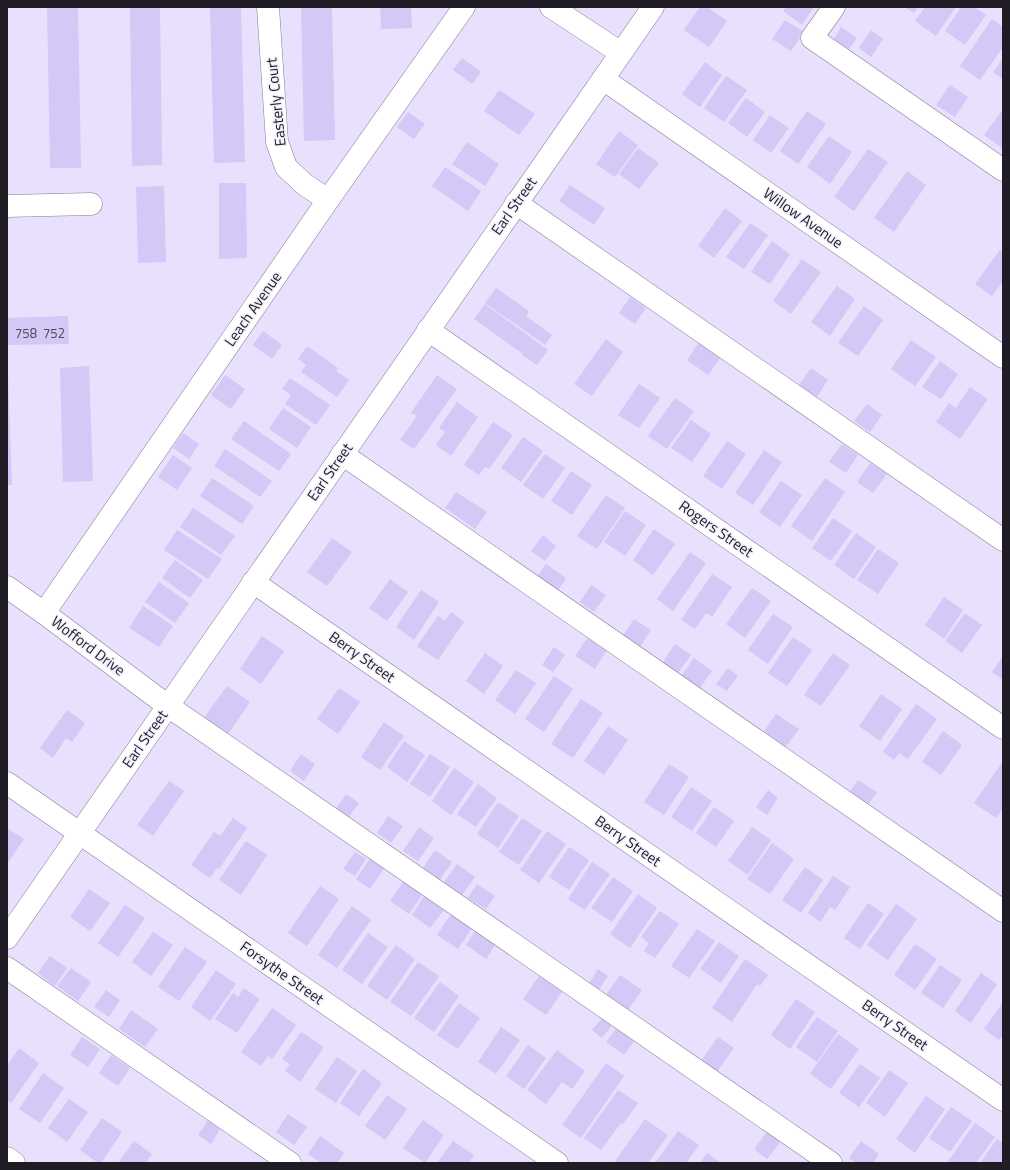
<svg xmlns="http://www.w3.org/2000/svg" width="1010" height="1170" font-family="'Titillium Web',sans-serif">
<rect width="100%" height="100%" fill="#e8e0fc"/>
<g fill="#d5c7f6">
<polygon points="47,7 78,7 81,168 50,168"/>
<polygon points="130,7 160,7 162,165 132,166"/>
<polygon points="210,7 241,7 245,162 214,163"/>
<polygon points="301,7 332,7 335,140 304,141"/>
<polygon points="380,7 411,7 412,28 381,29"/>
<polygon points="700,7 707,7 727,21 709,47 684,30"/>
<polygon points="786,7 811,7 813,8 802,25 783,11"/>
<polygon points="904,7 918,7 914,13"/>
<polygon points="925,7 956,7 936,36 915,21"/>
<polygon points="961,7 974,7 986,15 965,45 945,31"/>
<polygon points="992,19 1003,27 1003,47 980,80 960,66"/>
<polygon points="785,20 804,32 791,51 772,39"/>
<polygon points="841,27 857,38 849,49 834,39"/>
<polygon points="871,30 883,39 871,57 859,48"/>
<polygon points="462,58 481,72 472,84 453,70"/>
<polygon points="1003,58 1003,79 993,72"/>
<polygon points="705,62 722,75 700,107 682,94"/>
<polygon points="726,76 747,90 724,122 704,108"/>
<polygon points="950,85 968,97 955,117 936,105"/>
<polygon points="499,90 535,114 519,135 484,111"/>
<polygon points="746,98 765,112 747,137 728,123"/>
<polygon points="807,111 826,124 798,164 780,151"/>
<polygon points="408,112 425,124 414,139 397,127"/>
<polygon points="1001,112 1003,114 1003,147 1002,148 984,135"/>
<polygon points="770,115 789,128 771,153 753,140"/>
<polygon points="619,131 638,145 615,177 596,164"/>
<polygon points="829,136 852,152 830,184 807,167"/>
<polygon points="467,142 499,164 485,186 452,164"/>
<polygon points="638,148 659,163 639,189 619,174"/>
<polygon points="868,149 888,162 854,211 834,197"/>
<polygon points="445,167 481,191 468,211 432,186"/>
<polygon points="907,171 926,185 894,232 874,218"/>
<polygon points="219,183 246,183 247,258 219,259"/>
<polygon points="570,185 605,208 594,225 559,201"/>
<polygon points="164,186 166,262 138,263 136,187"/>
<polygon points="725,208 742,221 714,258 698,246"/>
<polygon points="750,223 768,235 744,269 726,257"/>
<polygon points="772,241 790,254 770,284 751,272"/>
<polygon points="1000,250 1003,253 1003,281 992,296 975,284"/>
<polygon points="802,259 821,272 791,314 773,301"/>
<polygon points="837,286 855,299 830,336 811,322"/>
<polygon points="496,288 529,311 526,316 552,335 545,345 485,303"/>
<polygon points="630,297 646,308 635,324 619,313"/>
<polygon points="485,304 548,350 537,365 522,355 523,354 474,319"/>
<polygon points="864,306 883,320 858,356 838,343"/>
<polygon points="68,316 69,344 7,345 7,318"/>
<polygon points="263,331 282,345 272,359 253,345"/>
<polygon points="606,339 623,352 592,396 574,384"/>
<polygon points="911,340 936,357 915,386 891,369"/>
<polygon points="700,341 722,356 708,375 687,360"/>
<polygon points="307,346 338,368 336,371 349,380 337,397 301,372 306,365 298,359"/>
<polygon points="940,361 958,374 941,399 922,387"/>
<polygon points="89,366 93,481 63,482 60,368"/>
<polygon points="811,368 828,380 814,401 796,389"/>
<polygon points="7,374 8,374 12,485 7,485"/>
<polygon points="225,375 245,389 231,409 211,395"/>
<polygon points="437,375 457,389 414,449 400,440 417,416 411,413"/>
<polygon points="290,378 330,405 316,425 285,404 291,395 282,389"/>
<polygon points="639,384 660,398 639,428 618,415"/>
<polygon points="970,387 988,399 960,439 936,422 949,403 956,408"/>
<polygon points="675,398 694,411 667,449 648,436"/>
<polygon points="457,402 478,417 451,456 436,445 445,432 439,428"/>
<polygon points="867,404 882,415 870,432 854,421"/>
<polygon points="283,408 311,427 297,448 269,429"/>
<polygon points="691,420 711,434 692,462 671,448"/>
<polygon points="244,421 291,454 279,471 231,439"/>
<polygon points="493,422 513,435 489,469 485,467 479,475 464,465"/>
<polygon points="183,433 199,444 189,459 173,448"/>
<polygon points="523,437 543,451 521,482 501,468"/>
<polygon points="727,441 746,454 722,489 703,476"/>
<polygon points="842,444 858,455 846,473 829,462"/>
<polygon points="225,449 272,481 260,497 214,466"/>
<polygon points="764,450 782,462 753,505 735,493"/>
<polygon points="545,454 565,468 543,499 523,485"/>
<polygon points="173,455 192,468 177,490 158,477"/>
<polygon points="870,463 887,474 873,493 857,482"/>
<polygon points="571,471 592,485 572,515 551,501"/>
<polygon points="212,478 254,506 242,524 200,496"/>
<polygon points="825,478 845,492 812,541 791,526"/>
<polygon points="781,481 802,495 780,527 759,512"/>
<polygon points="456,492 487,512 475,529 445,508"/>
<polygon points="606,495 625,508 597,549 577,536"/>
<polygon points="193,508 235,536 221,555 180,527"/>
<polygon points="625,511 646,525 625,556 604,542"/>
<polygon points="833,518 852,531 831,561 812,548"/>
<polygon points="654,529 675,544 653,575 633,560"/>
<polygon points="177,530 222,559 208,579 164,550"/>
<polygon points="856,533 876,547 854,579 834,565"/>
<polygon points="543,535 556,546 545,561 531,551"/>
<polygon points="332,538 352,552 327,586 307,572"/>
<polygon points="878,549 899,563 878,594 857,580"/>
<polygon points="690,552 706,563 673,611 657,599"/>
<polygon points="175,560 203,580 190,598 162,578"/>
<polygon points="546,564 566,578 557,592 536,578"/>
<polygon points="712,574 732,587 712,617 706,613 695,629 681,620"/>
<polygon points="390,579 408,592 387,621 369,608"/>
<polygon points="159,582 189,603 175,623 145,602"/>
<polygon points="591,585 606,595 594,612 580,602"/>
<polygon points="752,588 771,601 745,638 726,624"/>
<polygon points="421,590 439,602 414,640 396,627"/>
<polygon points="944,597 963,610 944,639 925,625"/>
<polygon points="143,606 173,626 159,647 129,628"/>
<polygon points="451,612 464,622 438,660 417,646 438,616 445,621"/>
<polygon points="965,613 982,625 962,653 945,641"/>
<polygon points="773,614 793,627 768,664 748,650"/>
<polygon points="634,619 651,630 638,650 621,638"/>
<polygon points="262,636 284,651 261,684 240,669"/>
<polygon points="588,637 607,650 595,669 575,656"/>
<polygon points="793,637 812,650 787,686 768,673"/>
<polygon points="675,644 691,655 676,676 661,665"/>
<polygon points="554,647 565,655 553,672 542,665"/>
<polygon points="485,653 503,666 484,694 466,681"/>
<polygon points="833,653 850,665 821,706 804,695"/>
<polygon points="1003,656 1003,680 992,672"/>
<polygon points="694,658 712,671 699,689 681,676"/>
<polygon points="728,668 738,676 727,691 716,684"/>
<polygon points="516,670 536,683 515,714 495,700"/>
<polygon points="554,676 573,689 544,732 525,719"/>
<polygon points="227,686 250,702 227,736 203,719"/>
<polygon points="339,688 360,702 338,734 317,719"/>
<polygon points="881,694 902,709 880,741 859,726"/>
<polygon points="581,699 603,713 573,758 551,744"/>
<polygon points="916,704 937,719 908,759 899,753 894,760 883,752"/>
<polygon points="67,710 85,723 72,742 66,738 53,758 40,748"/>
<polygon points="776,714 799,729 784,749 762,734"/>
<polygon points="384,722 404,736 380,770 361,757"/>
<polygon points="608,726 628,740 604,775 584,761"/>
<polygon points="943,731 962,745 941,775 922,762"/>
<polygon points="404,741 425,755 407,782 387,767"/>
<polygon points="301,754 315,764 304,781 290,771"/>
<polygon points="430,754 450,767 430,797 410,784"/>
<polygon points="669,764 689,777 664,815 644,802"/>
<polygon points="1001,764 1003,766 1003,808 996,818 974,803"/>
<polygon points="454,768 474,782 451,815 432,801"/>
<polygon points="858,780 877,792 864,811 845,798"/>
<polygon points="169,781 184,791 153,836 137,825"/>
<polygon points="478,784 497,798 476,827 457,814"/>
<polygon points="691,787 712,801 692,831 671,817"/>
<polygon points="768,790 778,798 767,815 756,807"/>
<polygon points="346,794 359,803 349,817 336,809"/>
<polygon points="498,802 519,816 498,848 477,834"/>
<polygon points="714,807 734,821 716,847 696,833"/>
<polygon points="388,816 403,826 391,843 377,833"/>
<polygon points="233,818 247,828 219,869 217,868 210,878 191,865 214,832 220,836"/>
<polygon points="522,818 542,831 519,865 499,852"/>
<polygon points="419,827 434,838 418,861 403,851"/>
<polygon points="752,827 771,840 748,875 728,861"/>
<polygon points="7,828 24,839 7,864"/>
<polygon points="547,831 566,844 539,883 520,870"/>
<polygon points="246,841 267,855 241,895 219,880"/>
<polygon points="772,843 794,859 770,894 747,879"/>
<polygon points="569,847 589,860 569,890 549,877"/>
<polygon points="435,850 452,862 440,880 423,868"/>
<polygon points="355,852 366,859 355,876 343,869"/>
<polygon points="371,857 385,867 370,889 356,879"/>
<polygon points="592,862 610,874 585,910 568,899"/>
<polygon points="457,864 475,877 462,895 444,882"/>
<polygon points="805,867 823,880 801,913 782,900"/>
<polygon points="833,876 850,887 835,910 830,907 820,922 808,913"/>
<polygon points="613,877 633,891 612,922 591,908"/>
<polygon points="404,881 422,895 409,914 390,901"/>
<polygon points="477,884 495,896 486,909 468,898"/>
<polygon points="320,886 339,899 307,946 288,933"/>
<polygon points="89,889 110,903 90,931 70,917"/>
<polygon points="638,894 657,908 630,948 610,934"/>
<polygon points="424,896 444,910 430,928 412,915"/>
<polygon points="868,903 884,914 860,949 844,938"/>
<polygon points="896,904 917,919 888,960 867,945"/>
<polygon points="125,905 145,918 118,957 98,943"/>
<polygon points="352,906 371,920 337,968 318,955"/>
<polygon points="660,911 679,924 655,958 644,951 649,943 641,937"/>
<polygon points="451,914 472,928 458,949 437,935"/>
<polygon points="477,928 497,942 486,959 466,945"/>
<polygon points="697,929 715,941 689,978 671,966"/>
<polygon points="153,932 173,945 151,976 132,962"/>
<polygon points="368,933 388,947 362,984 342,970"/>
<polygon points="719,942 739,956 721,983 700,969"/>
<polygon points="915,944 937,959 915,990 894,975"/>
<polygon points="396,945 415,959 387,1000 367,986"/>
<polygon points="185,947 207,962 179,1001 158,987"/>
<polygon points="50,956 67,968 55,986 38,973"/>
<polygon points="745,959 768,975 760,986 757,984 732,1022 712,1008"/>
<polygon points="418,962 439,976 411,1016 390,1002"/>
<polygon points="940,965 962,980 943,1008 921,993"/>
<polygon points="71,968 91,982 78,1001 57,986"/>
<polygon points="598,969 608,976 598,991 588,985"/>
<polygon points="216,970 236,984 210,1021 191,1007"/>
<polygon points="981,973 997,984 971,1023 955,1011"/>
<polygon points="620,975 642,990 628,1010 606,995"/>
<polygon points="539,976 562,992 546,1015 523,999"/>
<polygon points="440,982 459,996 434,1032 414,1018"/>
<polygon points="244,988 260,999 237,1033 215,1019 233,993 238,997"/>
<polygon points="106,990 120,1000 109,1017 94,1007"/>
<polygon points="796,999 815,1012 790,1049 771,1035"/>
<polygon points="1003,1002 1003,1035 999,1040 984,1029"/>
<polygon points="459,1003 480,1018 458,1049 437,1035"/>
<polygon points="272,1008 296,1025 272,1059 268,1056 261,1066 241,1052"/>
<polygon points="131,1010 158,1029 145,1047 119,1029"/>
<polygon points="817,1017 838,1031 817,1062 796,1047"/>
<polygon points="602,1018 612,1025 602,1038 592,1030"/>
<polygon points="501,1027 520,1040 496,1074 478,1062"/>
<polygon points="617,1027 635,1040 624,1055 606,1042"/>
<polygon points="301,1032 324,1047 300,1082 285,1071 290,1064 282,1059"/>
<polygon points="838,1034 859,1049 831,1089 810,1074"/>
<polygon points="82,1037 100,1049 88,1067 70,1055"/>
<polygon points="718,1037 734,1048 716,1073 700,1062"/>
<polygon points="528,1045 546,1058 524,1089 506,1076"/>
<polygon points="19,1048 39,1063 11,1103 7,1100 7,1066"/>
<polygon points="557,1050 585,1071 572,1089 562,1082 546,1104 527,1090"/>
<polygon points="111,1055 130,1068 118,1086 99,1073"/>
<polygon points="337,1057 357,1071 336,1103 315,1089"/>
<polygon points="606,1063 624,1076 581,1138 562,1125"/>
<polygon points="860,1064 880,1078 859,1107 839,1093"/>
<polygon points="363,1069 382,1083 359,1116 340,1103"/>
<polygon points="889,1070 908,1083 885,1117 866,1103"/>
<polygon points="43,1073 64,1088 40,1123 19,1109"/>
<polygon points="618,1090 638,1103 623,1124 621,1123 601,1150 584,1138"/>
<polygon points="387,1095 407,1109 385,1140 365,1126"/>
<polygon points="926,1096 945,1109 915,1153 896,1139"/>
<polygon points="69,1099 88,1112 67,1142 48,1128"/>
<polygon points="951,1107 972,1121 950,1152 929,1138"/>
<polygon points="288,1114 307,1127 294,1145 276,1132"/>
<polygon points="102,1118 122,1132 101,1163 98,1163 80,1150"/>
<polygon points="645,1119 668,1135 648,1163 618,1163 615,1161"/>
<polygon points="208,1120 220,1129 211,1144 198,1135"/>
<polygon points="423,1120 444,1135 425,1163 403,1148"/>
<polygon points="975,1123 995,1137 976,1163 947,1163"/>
<polygon points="678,1131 699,1145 686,1163 655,1163"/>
<polygon points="767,1132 780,1142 767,1159 754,1149"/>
<polygon points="320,1136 344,1153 337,1163 321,1163 308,1154"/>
<polygon points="997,1139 1003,1143 1003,1163 980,1163"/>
<polygon points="134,1141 152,1154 146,1163 118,1163"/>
<polygon points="453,1141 474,1155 469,1163 437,1163"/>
<polygon points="861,1141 879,1154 873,1163 856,1163 849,1158"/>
<polygon points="707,1153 721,1163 700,1163"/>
</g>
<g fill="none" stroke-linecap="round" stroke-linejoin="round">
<g stroke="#837c95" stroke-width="23">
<g id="minor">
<polyline points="268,7 277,142 286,167 304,184 328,200"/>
<polyline points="551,7 621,53"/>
<polyline points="834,7 812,38 1003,170"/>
<polyline points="603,79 1003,357"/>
<polyline points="516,203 1003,540"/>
<polyline points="7,206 91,204"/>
<polyline points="428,330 1003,728"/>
<polyline points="342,454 1003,911"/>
<polyline points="253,582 1003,1100"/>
<polyline points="7,587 44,613 168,706 831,1163"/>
<polyline points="44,613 328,200 464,7"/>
<polyline points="7,783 557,1163"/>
<polyline points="7,938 653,7"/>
<polyline points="7,968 290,1163"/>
<polyline points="7,1158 14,1163"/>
</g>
</g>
<use href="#minor" stroke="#fff" stroke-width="22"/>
</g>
<g text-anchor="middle" stroke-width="3" stroke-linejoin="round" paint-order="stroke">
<g font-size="13" fill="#4c475a">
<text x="26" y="338">758</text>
<text x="54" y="338">752</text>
</g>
<g font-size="15" fill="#1f1c26" stroke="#f3f0fc">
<text transform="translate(276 102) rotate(-96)" y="5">Easterly Court</text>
<text transform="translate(514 206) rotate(-55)" y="5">Earl Street</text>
<text transform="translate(803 218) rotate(35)" y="5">Willow Avenue</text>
<text transform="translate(253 309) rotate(-55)" y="5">Leach Avenue</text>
<text transform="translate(330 472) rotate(-55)" y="5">Earl Street</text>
<text transform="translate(716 529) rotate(35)" y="5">Rogers Street</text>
<text transform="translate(88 646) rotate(37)" y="5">Wofford Drive</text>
<text transform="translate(362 657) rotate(35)" y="5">Berry Street</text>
<text transform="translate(145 739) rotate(-55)" y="5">Earl Street</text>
<text transform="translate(628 841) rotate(35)" y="5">Berry Street</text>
<text transform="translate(282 973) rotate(35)" y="5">Forsythe Street</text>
<text transform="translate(895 1025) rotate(35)" y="5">Berry Street</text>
</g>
</g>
<rect width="1010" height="1170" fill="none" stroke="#1f1c26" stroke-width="16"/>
</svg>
